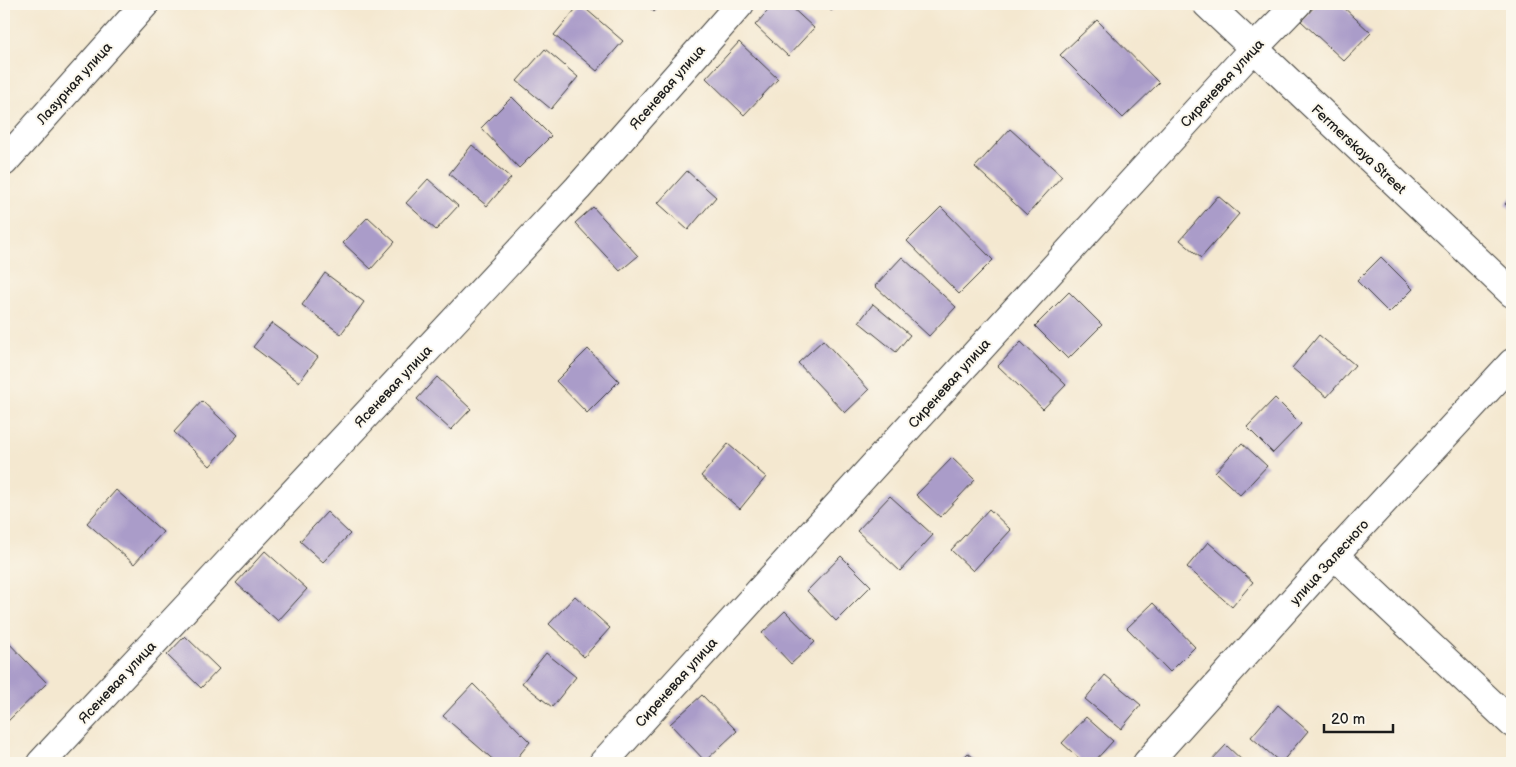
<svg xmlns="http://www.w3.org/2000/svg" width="1516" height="767" font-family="'Balsamiq Sans',sans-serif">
<rect width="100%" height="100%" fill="#fbf7ec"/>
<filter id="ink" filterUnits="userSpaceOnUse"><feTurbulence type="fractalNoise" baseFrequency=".02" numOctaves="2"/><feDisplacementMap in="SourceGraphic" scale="10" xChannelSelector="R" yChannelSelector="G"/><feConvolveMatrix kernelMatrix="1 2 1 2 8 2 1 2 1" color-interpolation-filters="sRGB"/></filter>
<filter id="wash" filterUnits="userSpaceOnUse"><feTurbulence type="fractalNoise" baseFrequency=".0096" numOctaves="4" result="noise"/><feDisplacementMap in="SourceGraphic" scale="20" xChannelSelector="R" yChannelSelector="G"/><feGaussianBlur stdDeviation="1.12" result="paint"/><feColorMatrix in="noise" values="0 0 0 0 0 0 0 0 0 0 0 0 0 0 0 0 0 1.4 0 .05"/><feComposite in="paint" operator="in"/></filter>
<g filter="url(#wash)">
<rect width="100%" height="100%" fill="#f4e8d0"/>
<g id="blocks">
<g fill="#aa9cc9">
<polygon points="580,4 623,41 597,71 554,35"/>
<polygon points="646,4 661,4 654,12"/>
<polygon points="774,4 788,4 814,28 788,56 755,25"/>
<polygon points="825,4 839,4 831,11"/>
<polygon points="1317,4 1340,4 1371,33 1344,61 1301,21"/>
<polygon points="1097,20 1159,83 1123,118 1060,55"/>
<polygon points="739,42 778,79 744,115 706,78"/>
<polygon points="545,49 578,77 551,109 517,81"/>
<polygon points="512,97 551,136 519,168 481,128"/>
<polygon points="1010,129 1062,176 1027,215 975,167"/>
<polygon points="472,145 511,178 487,206 449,174"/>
<polygon points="687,171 716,197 688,230 658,203"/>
<polygon points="428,179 458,206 436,230 406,203"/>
<polygon points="1218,196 1239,214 1201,258 1180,240"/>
<polygon points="1512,196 1512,210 1505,204"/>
<polygon points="593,207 638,256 620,271 575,223"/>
<polygon points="941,207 993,260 959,294 907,241"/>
<polygon points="368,217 395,242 371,269 343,243"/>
<polygon points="902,257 956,307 929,336 875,286"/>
<polygon points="1381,257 1413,289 1389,313 1357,281"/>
<polygon points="325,273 364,302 341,334 302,305"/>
<polygon points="1069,292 1102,325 1068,359 1035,326"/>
<polygon points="873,304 910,335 896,352 859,322"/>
<polygon points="272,323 318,357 299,382 253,347"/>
<polygon points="1319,335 1355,365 1327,397 1292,368"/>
<polygon points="823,340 869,390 845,413 798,363"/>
<polygon points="1021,342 1066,385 1043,409 998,366"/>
<polygon points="588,349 619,381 587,413 556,381"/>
<polygon points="437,377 471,409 451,430 417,399"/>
<polygon points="1275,398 1301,424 1273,453 1247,427"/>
<polygon points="202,401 238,435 210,466 174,432"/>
<polygon points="1242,443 1267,466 1240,495 1215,472"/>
<polygon points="728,444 766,477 740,509 701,476"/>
<polygon points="952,458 975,480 940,517 916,495"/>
<polygon points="116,490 163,532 134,564 87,523"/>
<polygon points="890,496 933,535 900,571 857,531"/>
<polygon points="989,509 1011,530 973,571 951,550"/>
<polygon points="327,512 350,534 323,562 300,541"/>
<polygon points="1208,542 1253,582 1232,607 1187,567"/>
<polygon points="265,551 307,589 278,621 236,583"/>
<polygon points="841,556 871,586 836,621 807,591"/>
<polygon points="575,596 610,628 584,657 549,624"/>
<polygon points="1153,603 1195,647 1170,672 1127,628"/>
<polygon points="785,611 815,642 791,664 762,633"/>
<polygon points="185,636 219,669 201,688 167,655"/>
<polygon points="5,639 47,683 8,721 4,717"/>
<polygon points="546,653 576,677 552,707 522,683"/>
<polygon points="1105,675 1141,705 1121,729 1085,699"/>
<polygon points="473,684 530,742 513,763 497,763 443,716"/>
<polygon points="702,695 737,731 705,761 670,724"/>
<polygon points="1278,705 1308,731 1281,763 1251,737"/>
<polygon points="1086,717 1113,741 1093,763 1084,763 1062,743"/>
<polygon points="1226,745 1245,763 1209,763"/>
<polygon points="968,753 980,763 959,763"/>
</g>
</g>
</g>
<g filter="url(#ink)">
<use href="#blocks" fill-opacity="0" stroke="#3c3b37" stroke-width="1"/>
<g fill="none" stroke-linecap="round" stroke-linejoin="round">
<g stroke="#3c3b37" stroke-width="30">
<g id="minor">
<polyline points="1207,4 1512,293"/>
<polyline points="4,162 145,4"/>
<polyline points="1334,555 1512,723"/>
<polyline points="41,763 578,188 740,4"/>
<polyline points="603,763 1253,49 1297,4"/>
<polyline points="1147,763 1334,555 1512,363"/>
</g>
</g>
<use href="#minor" stroke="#fff" stroke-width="28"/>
</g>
</g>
<g text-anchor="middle" stroke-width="4" stroke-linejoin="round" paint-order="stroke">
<g font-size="14" fill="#1c1c1c" stroke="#fbf7ec">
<text transform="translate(74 83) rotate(-48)" y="5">Лазурная улица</text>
<text transform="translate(1222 83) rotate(-47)" y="5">Сиреневая улица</text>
<text transform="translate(667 87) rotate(-49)" y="5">Ясеневая улица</text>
<text transform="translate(1359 149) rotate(43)" y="5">Fermerskaya Street</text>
<text transform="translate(949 383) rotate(-48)" y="5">Сиреневая улица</text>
<text transform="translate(393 386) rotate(-47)" y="5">Ясеневая улица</text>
<text transform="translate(1329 562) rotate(-48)" y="5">улица Залесного</text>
<text transform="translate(117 682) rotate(-47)" y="5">Ясеневая улица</text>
<text transform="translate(676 682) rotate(-48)" y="5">Сиреневая улица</text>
</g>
</g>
<rect width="1516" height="767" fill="none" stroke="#fbf7ec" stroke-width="20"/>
<path d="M1324 724v8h69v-8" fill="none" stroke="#1c1c1c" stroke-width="2.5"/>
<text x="1331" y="724" font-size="15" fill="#1c1c1c" stroke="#fbf7ec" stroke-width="4" paint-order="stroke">20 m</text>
</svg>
